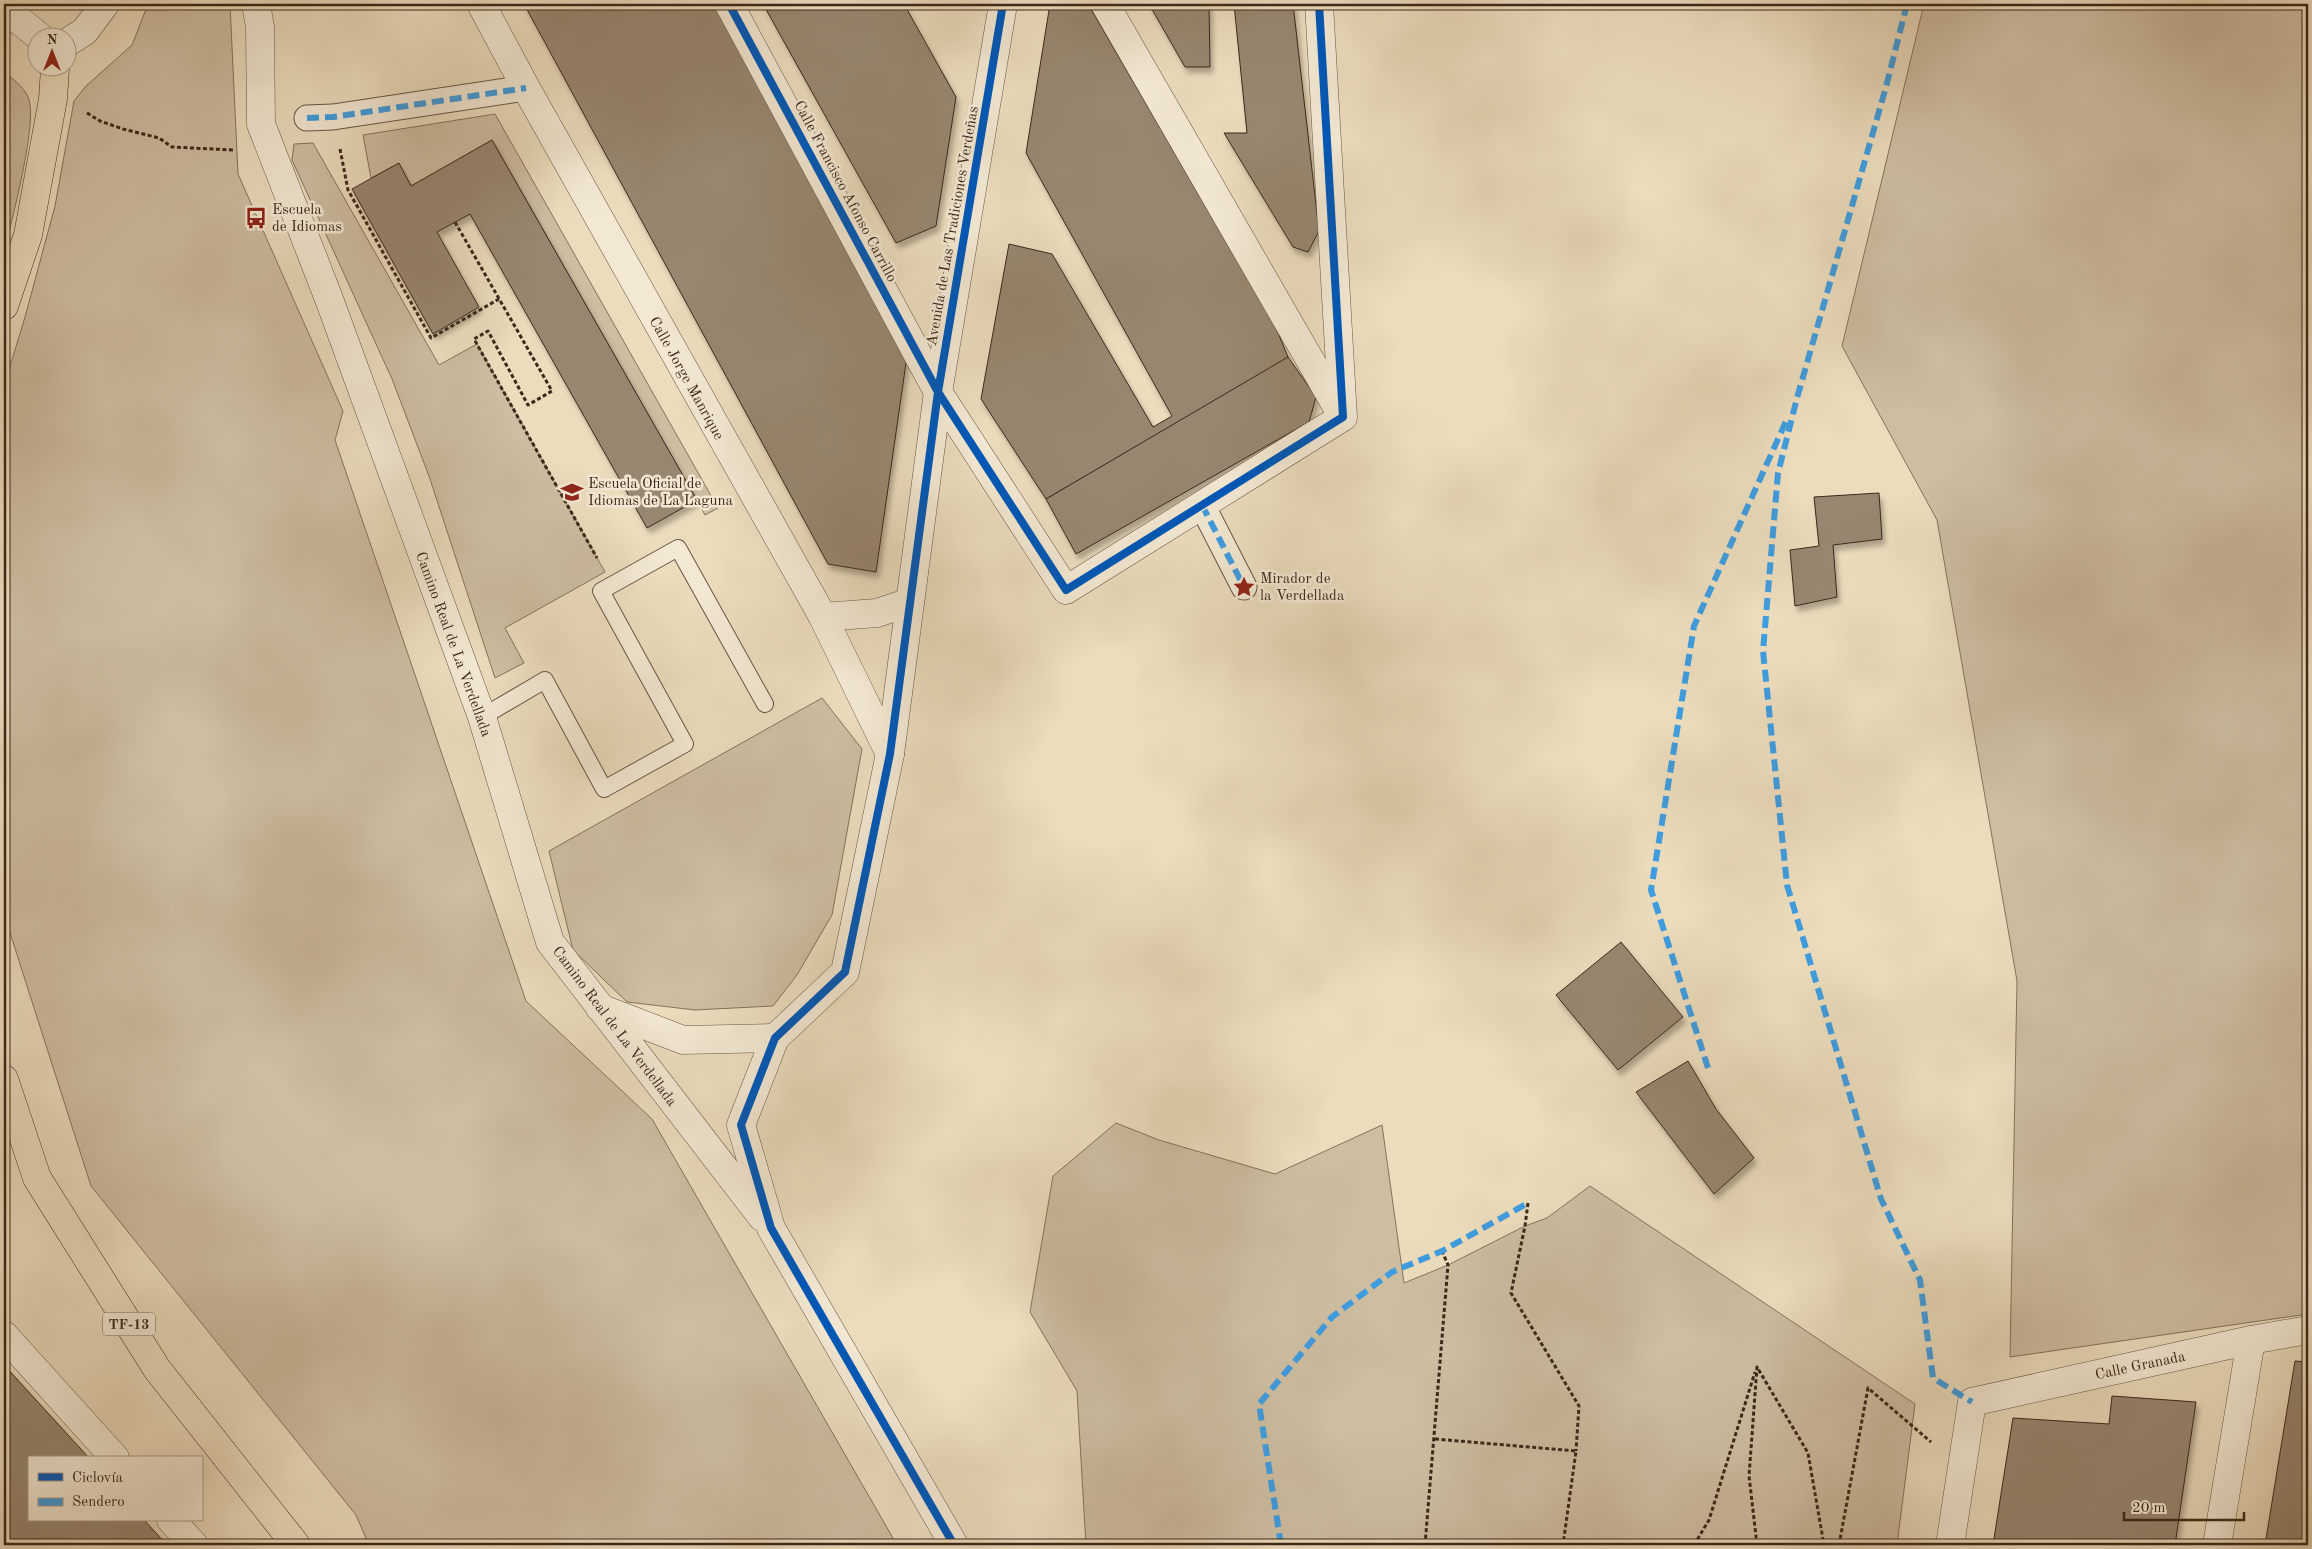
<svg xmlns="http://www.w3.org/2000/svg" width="2312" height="1549" font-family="'Old Standard TT',serif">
<defs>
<filter id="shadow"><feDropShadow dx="3" dy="5.5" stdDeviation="2.5" flood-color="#0004"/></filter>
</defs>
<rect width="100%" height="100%" fill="#ebdcbc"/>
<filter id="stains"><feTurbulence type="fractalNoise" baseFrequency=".004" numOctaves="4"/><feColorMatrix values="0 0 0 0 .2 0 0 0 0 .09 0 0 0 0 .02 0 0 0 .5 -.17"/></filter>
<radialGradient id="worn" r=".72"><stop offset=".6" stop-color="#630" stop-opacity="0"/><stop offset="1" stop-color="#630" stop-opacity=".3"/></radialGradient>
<g fill="#cdbda1" stroke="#84725e">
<polygon points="148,4 230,4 238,174 343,411 335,440 526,1001 652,1119 897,1545 369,1545 356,1515 91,1186 4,914 4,386 25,317 55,206 74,101 86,86 132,45"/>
<polygon points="1924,4 2308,4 2308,1314 2010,1357 2017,981 1937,520 1842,346"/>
<path d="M4,72C13,79 23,86 28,97C39,119 11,223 4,252Z"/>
<polygon points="495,114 718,508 705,515 492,140 411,186 399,163 371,178 363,135"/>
<polygon points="313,143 439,365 477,344 605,572 505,628 524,663 495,678 429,476 392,379 292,160 294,144"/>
<polygon points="822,698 862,749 832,915 797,975 773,1006 695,1010 627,1002 573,950 549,851"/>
<polygon points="1116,1123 1159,1140 1275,1174 1382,1125 1404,1283 1448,1265 1525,1226 1547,1218 1590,1186 1915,1404 1897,1545 1086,1545 1077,1391 1030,1312 1053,1176"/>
</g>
<g fill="#97866f" stroke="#3c281b" filter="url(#shadow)">
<polygon points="524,4 715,4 907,356 876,572 828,564"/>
<polygon points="763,4 904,4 956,97 936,226 896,243"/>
<polygon points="1050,4 1091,9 1276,328 1288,357 1249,382 1046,499 981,399 1009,244 1052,254 1153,427 1172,416 1026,153"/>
<polygon points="1149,4 1209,4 1210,67 1185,67"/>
<polygon points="1234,4 1293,4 1319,231 1308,252 1293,247 1224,133 1247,133"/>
<polygon points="492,140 697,500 647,528 470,214 437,232 479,307 433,334 352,189 399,163 411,186"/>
<polygon points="1288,357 1316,397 1309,422 1076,554 1046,499"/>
<polygon points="1879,493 1882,539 1833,545 1837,597 1795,606 1790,550 1819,546 1814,497"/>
<polygon points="1621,942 1683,1017 1618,1070 1556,995"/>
<polygon points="1688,1061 1716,1109 1754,1158 1714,1194 1636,1092"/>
<polygon points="2295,1361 2308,1362 2308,1545 2265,1545"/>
<polygon points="4,1365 89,1458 29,1458 29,1520 144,1520 167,1545 4,1545"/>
<polygon points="2112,1396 2196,1402 2175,1545 1993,1545 2013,1418 2109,1424"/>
</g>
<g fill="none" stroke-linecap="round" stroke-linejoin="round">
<g stroke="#685543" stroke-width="18">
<polyline id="service" points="482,717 545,680 604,789 685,744 601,591 678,548 765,704"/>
</g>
<g stroke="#685543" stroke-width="27">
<g id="pedestrian">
<polyline points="307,118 333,117 526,88"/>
<polyline points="1202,505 1244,587"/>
</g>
</g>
<g stroke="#685543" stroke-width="29">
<g id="minor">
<polyline points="256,4 260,27 261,124 329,299 482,717 550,942 762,1217"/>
<polyline points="481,4 526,88 823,617 890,754"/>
<polyline points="729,4 938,392 1066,590 1343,417 1319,4"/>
<polyline points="1105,4 1340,412"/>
<polyline points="4,15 20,21 41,38"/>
<polyline points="68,42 85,31 105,4"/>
<polyline points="823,617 877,613 910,602"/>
<polyline points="600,1008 683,1040 775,1038"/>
<polyline points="4,1335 115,1458"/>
<polyline points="171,1520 194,1545"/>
<polyline points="954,1545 771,1228 741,1125 775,1038 845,972 890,754 938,392 1003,4"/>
<polyline points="1950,1545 1972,1402 2251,1340 2308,1330"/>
<polyline points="2217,1545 2251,1340"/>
</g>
</g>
<g stroke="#3c281b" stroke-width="29">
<g id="primary">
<polyline points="4,306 28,235 53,99 55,68"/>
<polyline points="4,1079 37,1178 157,1369 296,1545"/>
</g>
</g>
<g stroke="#3c281b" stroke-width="3" stroke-dasharray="4 2.5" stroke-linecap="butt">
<polyline points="87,113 100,121 123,129 159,138 172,147 233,150"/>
<polyline points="340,149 348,190 431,338 499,299"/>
<polyline points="455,222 552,391 528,405 488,331 474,339 597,558"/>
<polyline points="1528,1203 1525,1226 1511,1293 1579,1406 1576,1451"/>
<polyline points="1435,1439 1576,1451 1563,1545"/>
<polyline points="1425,1545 1448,1265 1442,1251"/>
<polyline points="1694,1545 1709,1520 1755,1372"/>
<polyline points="1757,1545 1749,1476 1757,1367 1808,1453 1824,1545"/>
<polyline points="1839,1545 1868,1388 1931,1442"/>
</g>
<use href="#service" stroke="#f2e8d3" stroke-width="16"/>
<use href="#pedestrian" stroke="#f2e8d3" stroke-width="25"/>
<use href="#minor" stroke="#f2e8d3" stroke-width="28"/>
<use href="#primary" stroke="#ebdcbc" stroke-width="28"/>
<g stroke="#3f9cdf" stroke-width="6" stroke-dasharray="12 6" stroke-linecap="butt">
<polyline points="1907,4 1886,87 1797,398 1778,473 1763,651 1787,885 1881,1199 1920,1280 1933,1378 1972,1402"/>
<polyline points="307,118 333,117 526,88"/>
<polyline points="1202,505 1244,587"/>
<polyline points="1708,1068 1651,890 1694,626 1787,419"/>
<polyline points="1281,1545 1259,1404 1332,1317 1392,1272 1442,1251 1528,1203"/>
</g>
<g stroke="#f2e8d3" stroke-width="11">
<g id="cycleway">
<polyline points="729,4 938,392 1066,590 1343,417 1319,4"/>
<polyline points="954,1545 771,1228 741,1125 775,1038 845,972 890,754 938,392 1003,4"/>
</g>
</g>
<use href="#cycleway" stroke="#0057b8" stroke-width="8"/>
</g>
<defs>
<g id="bus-bare" transform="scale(1.725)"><path d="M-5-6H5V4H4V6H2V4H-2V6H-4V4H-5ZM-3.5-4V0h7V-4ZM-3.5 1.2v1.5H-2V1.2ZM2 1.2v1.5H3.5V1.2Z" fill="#8f2418" stroke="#f2e8d3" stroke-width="2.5" paint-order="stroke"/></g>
<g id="university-bare" transform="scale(1.725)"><path d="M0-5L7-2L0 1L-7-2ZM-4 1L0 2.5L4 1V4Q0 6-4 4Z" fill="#8f2418" stroke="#f2e8d3" stroke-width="2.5" paint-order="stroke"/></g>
<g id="sight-bare" transform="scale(1.725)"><path d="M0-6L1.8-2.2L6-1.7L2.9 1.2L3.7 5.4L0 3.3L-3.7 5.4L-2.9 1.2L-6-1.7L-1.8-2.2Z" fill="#8f2418" stroke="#f2e8d3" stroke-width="2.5" paint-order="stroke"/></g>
</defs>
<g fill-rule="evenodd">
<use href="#bus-bare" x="256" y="218"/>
<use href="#university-bare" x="572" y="492"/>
<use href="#sight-bare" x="1244" y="587"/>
</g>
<g text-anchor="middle" stroke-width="5" stroke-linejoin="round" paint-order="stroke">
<rect fill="#f2e8d3" stroke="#736252" stroke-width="1" x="103" y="1312.5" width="52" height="23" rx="4"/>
<g font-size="14" font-weight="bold" fill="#3c281b">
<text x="129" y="1329">TF-13</text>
</g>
<g font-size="15" fill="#3c281b" stroke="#f2e8d3">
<text transform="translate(846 191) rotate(62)" y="5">Calle Francisco Afonso Carrillo</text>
<text transform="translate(952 226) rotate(-80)" y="5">Avenida de Las Tradiciones Verdeñas</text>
<text transform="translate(687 378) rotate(61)" y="5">Calle Jorge Manrique</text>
<text transform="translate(454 644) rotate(70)" y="5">Camino Real de La Verdellada</text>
<text transform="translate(615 1026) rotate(53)" y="5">Camino Real de La Verdellada</text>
<text transform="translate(2140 1365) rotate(-12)" y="5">Calle Granada</text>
</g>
<g font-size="15" fill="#3c281b" stroke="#f2e8d3" text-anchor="start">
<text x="272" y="214">Escuela<tspan x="272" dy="17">de Idiomas</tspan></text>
<text x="588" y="488">Escuela Oficial de<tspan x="588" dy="17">Idiomas de La Laguna</tspan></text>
<text x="1260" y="583">Mirador de<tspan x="1260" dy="17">la Verdellada</tspan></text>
</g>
</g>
<rect width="2312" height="1549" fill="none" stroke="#ebdcbc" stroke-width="20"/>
<rect x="5" y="5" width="2302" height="1539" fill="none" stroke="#3c281b" stroke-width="2.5"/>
<rect x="10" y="10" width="2292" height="1529" fill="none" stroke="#3c281b"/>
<rect x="28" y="1456" width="175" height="65" fill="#f2e8d3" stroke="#a99b89"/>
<rect x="38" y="1473" width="25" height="8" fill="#0057b8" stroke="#a99b89"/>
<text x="72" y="1482" font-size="15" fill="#3c281b">Ciclovía</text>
<rect x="38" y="1498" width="25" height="8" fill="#3f9cdf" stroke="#a99b89"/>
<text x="72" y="1506" font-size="15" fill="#3c281b">Sendero</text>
<g transform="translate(52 52)"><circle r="24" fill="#f2e8d3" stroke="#a99b89"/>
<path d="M0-4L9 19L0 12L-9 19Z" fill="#8f2418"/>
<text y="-8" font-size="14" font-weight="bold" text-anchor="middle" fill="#3c281b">N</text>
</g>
<path d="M2124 1512v8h120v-8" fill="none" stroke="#3c281b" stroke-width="2.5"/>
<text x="2132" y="1512" font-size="15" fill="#3c281b" stroke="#f2e8d3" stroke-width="4" paint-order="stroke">20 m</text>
<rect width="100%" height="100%" filter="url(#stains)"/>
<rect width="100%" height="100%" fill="url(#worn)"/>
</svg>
